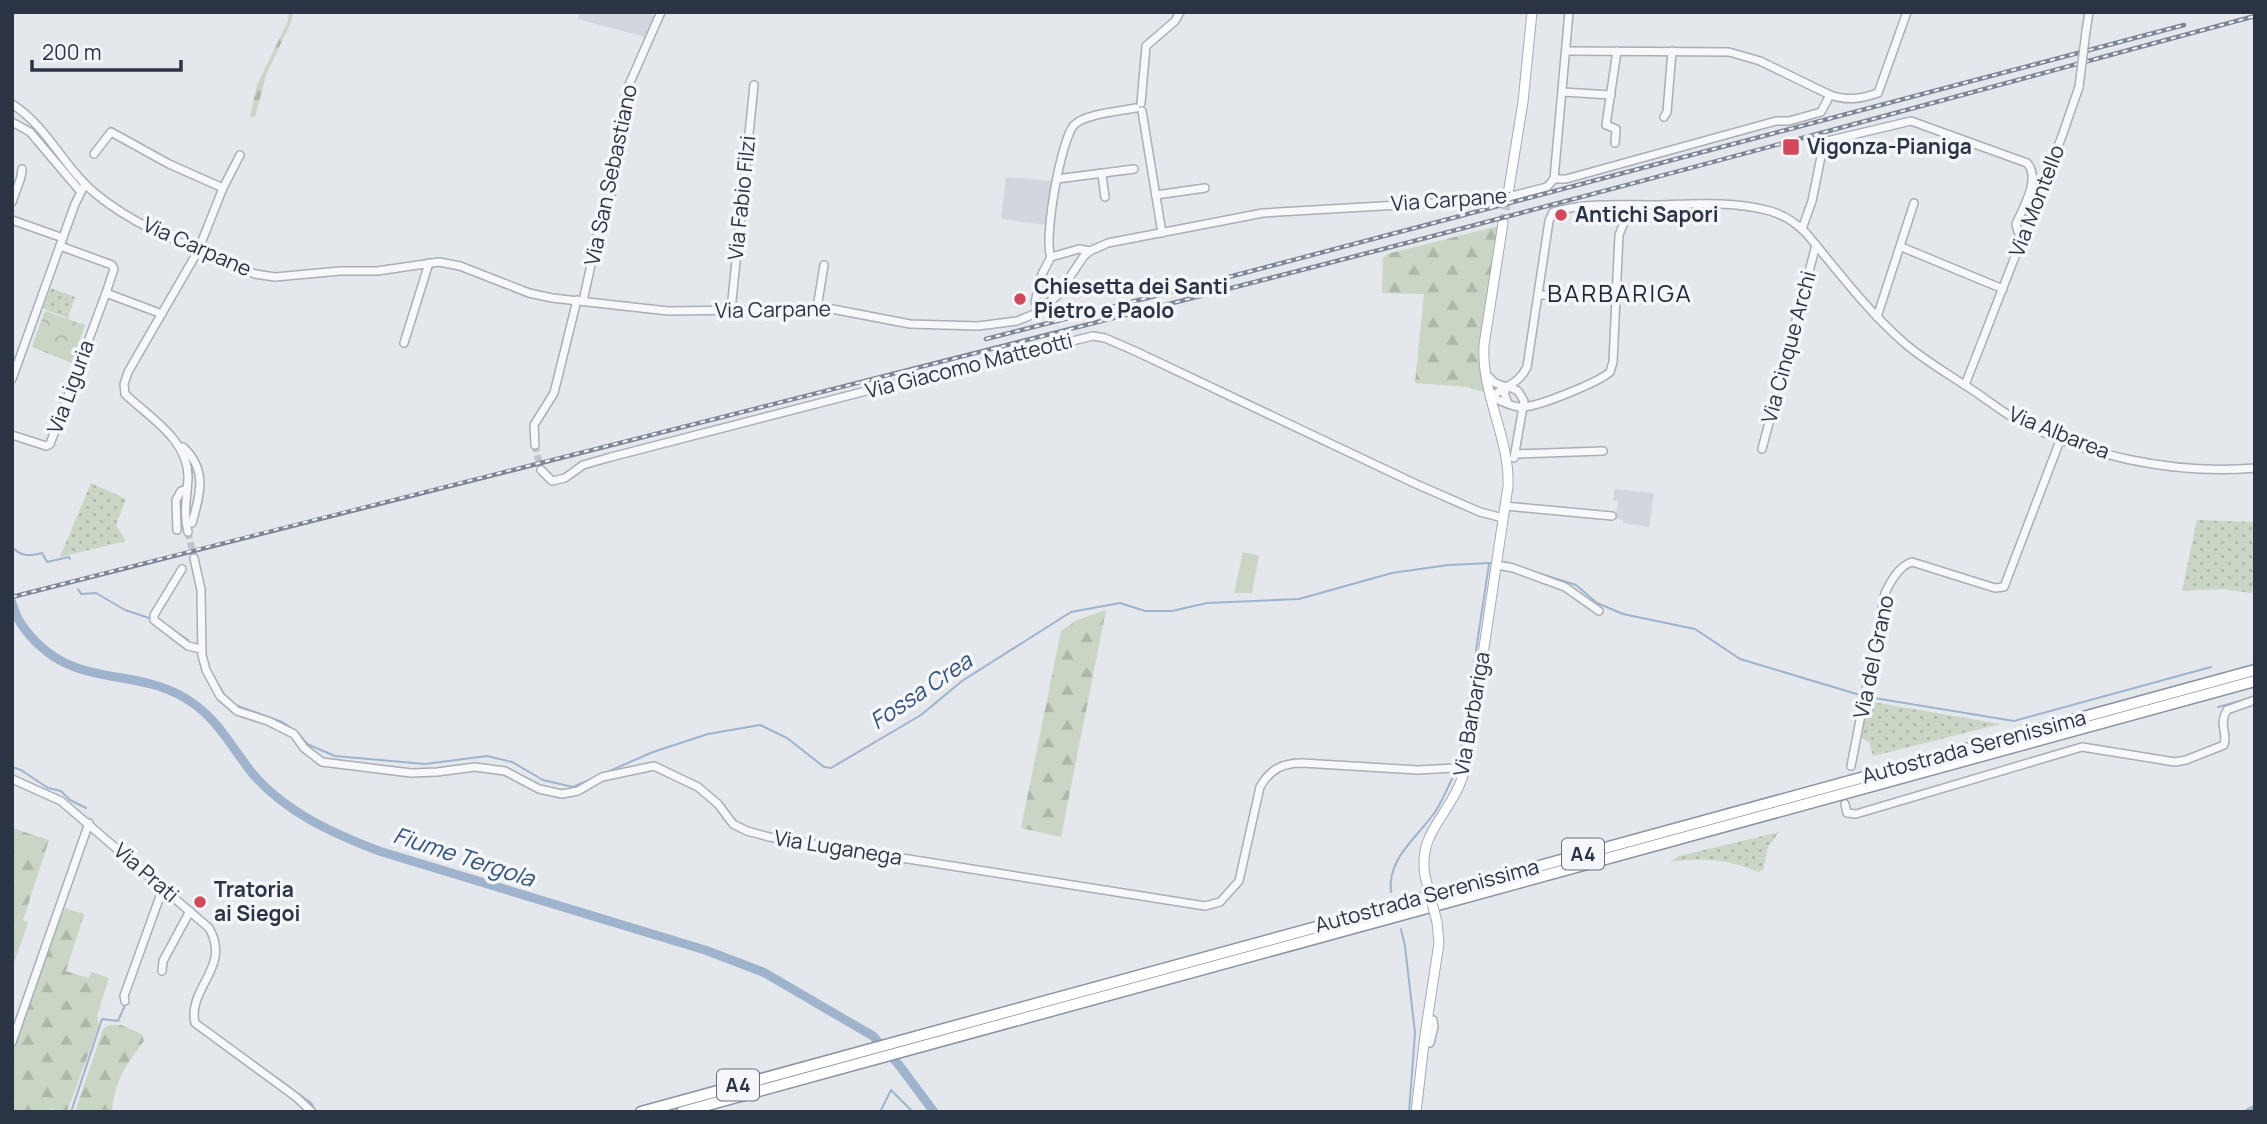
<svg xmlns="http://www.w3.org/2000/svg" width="2267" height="1124" font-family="Manrope,sans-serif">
<defs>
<pattern id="grass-dots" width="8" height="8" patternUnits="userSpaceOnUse" patternTransform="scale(1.75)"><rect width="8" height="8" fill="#c9d6c5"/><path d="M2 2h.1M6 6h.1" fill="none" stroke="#adb8ab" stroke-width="1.8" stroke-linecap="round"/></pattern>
<pattern id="forest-firs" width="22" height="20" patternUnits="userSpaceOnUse" patternTransform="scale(1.75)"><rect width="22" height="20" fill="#c9d6c5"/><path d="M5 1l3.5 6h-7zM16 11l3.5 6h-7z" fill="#adb8ab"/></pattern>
<pattern id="park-crowns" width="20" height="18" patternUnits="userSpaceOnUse" patternTransform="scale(1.75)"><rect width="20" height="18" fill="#c9d6c5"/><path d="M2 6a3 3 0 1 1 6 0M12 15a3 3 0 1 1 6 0" fill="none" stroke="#adb8ab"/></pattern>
</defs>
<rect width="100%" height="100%" fill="#e4e7ec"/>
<g fill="#d2d6de">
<polygon points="579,12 648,12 655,16 645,37 578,19"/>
<polygon points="1006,177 1053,181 1046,225 1001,219"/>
<polygon points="1614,489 1654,493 1649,527 1623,523 1623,520 1615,518 1618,501 1613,500"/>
</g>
<g fill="url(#grass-dots)">
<polygon points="51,288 75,297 68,318 46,310 43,307"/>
<polygon points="91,483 126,499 116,525 126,541 60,557"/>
<polygon points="2197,520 2255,522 2255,577 2252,593 2222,589 2182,591"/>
<polygon points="1867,701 2000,724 1873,756 1869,742 1860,737"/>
<path d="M1779,832L1768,847L1763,870L1758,872C1729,859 1701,857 1670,862L1679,856Z"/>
</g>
<g fill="url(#forest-firs)">
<polygon points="289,12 293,12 291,22 266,75 255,117 250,116 257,85 288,21"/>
<polygon points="1498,226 1478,356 1484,392 1467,387 1415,383 1424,294 1382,293 1383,258 1387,254"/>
<polygon points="1106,610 1061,837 1021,828 1061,631 1077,620"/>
<polygon points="12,828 49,840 23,920 28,923 12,968"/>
<polygon points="65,908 84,914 66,971 88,978 92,972 109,978 97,1016 99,1025 67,1112 50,1109 48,1112 12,1112 12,1047 51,935 56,930"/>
<path d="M109,1025H121L142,1034L144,1041C125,1066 115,1080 112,1112H75L103,1029Z"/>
</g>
<polygon fill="url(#park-crowns)" points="45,311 85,325 72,363 32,347"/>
<polygon fill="#c9d6c5" points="1243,552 1259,556 1252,593 1234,593"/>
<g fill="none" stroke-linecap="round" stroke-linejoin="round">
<g stroke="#9fb4cc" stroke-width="2">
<path d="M12,547C21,557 30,556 42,553L47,562L69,557L70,559"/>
<polyline points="1505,562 1514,565"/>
<polyline points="1519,567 1576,585 1597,603 1623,614 1695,629 1740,659 1860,695"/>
<polyline points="78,589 81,594 96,593 125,610 149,618"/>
<polyline points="167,626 188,640"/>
<polyline points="212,673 225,696"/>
<polyline points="1868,697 2014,721 2211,667"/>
<polyline points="235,705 282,722 296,731 307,744 335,756 425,764 487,756 512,762 543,780 573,787 653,752 708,734 760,725 787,738 824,767 831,768 921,715 962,681 1071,612 1120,603 1145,611 1172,611 1207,603 1299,599 1392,573 1448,565 1491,563"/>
<polyline points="2218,707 2247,699"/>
<polyline points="1459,763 1489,564"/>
<polyline points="12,767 21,770 48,788 61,791 70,800 86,808"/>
<path d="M1391,892C1387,858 1417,838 1435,812C1443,800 1449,785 1455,772"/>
<polyline points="1401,929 1405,946 1415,1033 1409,1112"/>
<polyline points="241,1052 311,1103 316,1112"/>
<polyline points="71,1112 102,1019 118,1021 125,1005"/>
<polyline points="880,1112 891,1090 913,1112"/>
</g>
<polyline stroke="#9fb4cc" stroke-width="5" points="2246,1112 2255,1107"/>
<path stroke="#9fb4cc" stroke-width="9" d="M12,603C17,620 24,630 37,643C81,687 135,668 185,698C217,717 230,745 252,773C285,812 332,833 379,851L705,950L763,972L873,1036L899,1065L934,1112"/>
<g stroke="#bfc3cb" stroke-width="7" stroke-dasharray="7 3.5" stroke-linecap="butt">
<polyline points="535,445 541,470"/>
<polyline points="188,532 194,558"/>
</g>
<polyline stroke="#bfc3cb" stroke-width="9" stroke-dasharray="9 4.5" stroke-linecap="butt" points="1503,223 1508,194"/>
<g stroke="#a9aeb7" stroke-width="10">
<g id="minor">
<polyline points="2086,31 2089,12"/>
<path d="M1567,51L1729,52L1760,61L1830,95C1848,101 1860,99 1878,93L1907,12"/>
<polyline points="1563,92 1611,95"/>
<polyline points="1141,103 1146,46 1175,21 1180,12"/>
<path d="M12,104C48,127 64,168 96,194C142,232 202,250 255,274L275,277L340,271H377L439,262L460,266L529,293L552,298L668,311L832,309L910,324L978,326L1017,321L1034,314L1057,296L1084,256L1090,251L1108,243L1263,213L1502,199"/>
<polyline points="1142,111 1162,233"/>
<polyline points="1664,117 1667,112 1672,51"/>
<polyline points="12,122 30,132 80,191"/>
<polyline points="1615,143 1616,129 1606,125 1617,51"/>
<polyline points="94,154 111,132 169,164 223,188"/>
<polyline points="1102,175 1105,197"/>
<polyline points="1057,179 1134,169"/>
<polyline points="1554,179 1566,179 1776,121 1789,121 1821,112 1830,95"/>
<polyline points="1554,179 1569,12"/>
<polyline points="1156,195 1205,188"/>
<polyline points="1512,196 1547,187 1554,179"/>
<polyline points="12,202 21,177 22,169"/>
<polyline points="12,220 63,238"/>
<path d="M1802,229L1812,201L1823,147L1827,141L1911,121L2027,163C2041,178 2023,208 2016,224L2018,232L2023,236"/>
<polyline points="60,246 112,265 114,269 106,293 162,314"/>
<polyline points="1904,248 2003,289"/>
<path d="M1051,257C1043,240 1061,139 1074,125C1085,114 1120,111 1136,108"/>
<polyline points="1538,295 1609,296"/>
<polyline points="583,301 600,224 612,191 628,87 661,12"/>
<polyline points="1035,302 1042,274 1051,257 1079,249 1090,251"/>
<polyline points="817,308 824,265"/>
<polyline points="731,310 754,85"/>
<polyline points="1877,317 1914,203"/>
<polyline points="404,343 429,263"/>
<polyline points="1485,373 1495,383 1504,386"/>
<polyline points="12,379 75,204 85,184"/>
<polyline points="1965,385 2062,136 2079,87"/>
<path d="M1491,397C1505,386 1519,384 1527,367L1549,221L1553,212C1586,202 1622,205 1656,205C1694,204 1732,201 1770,211C1784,215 1796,223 1806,233C1837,270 1866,309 1902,341C1921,358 1942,370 1963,384C1980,394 1995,407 2012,417C2081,456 2176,475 2255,468"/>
<path d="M1491,397C1501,400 1512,408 1522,407C1538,407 1599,382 1610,372L1613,362L1619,235L1631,205"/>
<polyline points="1508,403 1504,393 1508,386 1518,391 1524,401 1514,458"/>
<polyline points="12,435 46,446 50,444 106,293"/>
<polyline points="535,445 534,425 554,393 577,300"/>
<path d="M183,447C208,470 200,495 192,523"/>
<polyline points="1762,449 1816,245"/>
<polyline points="1515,454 1603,451"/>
<polyline points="541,470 552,481 565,478 583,465 611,457 866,391 1093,336 1105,338 1137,352 1416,484 1480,512 1503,518"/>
<polyline points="1505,506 1612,516"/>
<polyline points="177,530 176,500 181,491 187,489"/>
<path d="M188,532C183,513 187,497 188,478C189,440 149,417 125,394L124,384L128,372L198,251L223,188L240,155"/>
<path d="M194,558L201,590L202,655L206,670L220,696L237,711L268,721L294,734L304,748L322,762L411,773L437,772L475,767L505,771L539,789L562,794L578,791L602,777L654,766L698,787L718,804L733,824L747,831L769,837L1205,906L1220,902L1239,881L1260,787C1270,769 1283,763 1302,763L1418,770L1455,768L1465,770"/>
<polyline points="1497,565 1513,568 1565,587 1599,611"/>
<polyline points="182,569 154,615 154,620 188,646 201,649"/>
<path d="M1851,766L1885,593C1891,581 1899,566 1912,562L1995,588L2004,587L2061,438"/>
<path d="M12,779L61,801L209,928C232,967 187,988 195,1023L296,1097L312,1112"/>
<path d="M1845,804L1847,813L1856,814L2082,747L2175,762L2186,760L2224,745C2228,732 2218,725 2227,710L2255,700"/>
<polyline points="162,971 163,961 190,911"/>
<polyline points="125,1001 124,996 163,888"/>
<polyline points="12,1042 89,823"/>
<polyline points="1424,1043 1430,1043 1434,1027 1433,1020"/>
</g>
</g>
<g stroke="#a3abb8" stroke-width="11">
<g id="major">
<polyline points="1508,194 1523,102 1532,12"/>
<path d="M1425,876C1419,839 1439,824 1455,794C1461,784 1464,773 1467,762L1508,486C1510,438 1481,394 1484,345L1503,223"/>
<polyline points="1416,1112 1425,1035 1439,943 1437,922"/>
</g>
</g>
<g stroke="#8b94a3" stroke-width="13">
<g id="highway">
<polyline points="641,1112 2255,670"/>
<polyline points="682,1112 2255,681"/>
</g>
</g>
<use href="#minor" stroke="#f7f8fa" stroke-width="7"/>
<use href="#major" stroke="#fff" stroke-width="9"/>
<use href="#highway" stroke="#fff" stroke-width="10"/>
<g stroke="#7d8696" stroke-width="4.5">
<g id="rail">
<polyline points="986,339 1206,283 2184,25"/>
<path d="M12,597C411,494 810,396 1208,294C1558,205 1906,110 2255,16"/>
</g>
</g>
<use href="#rail" stroke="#f4f6f9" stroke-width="2" stroke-dasharray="5" stroke-linecap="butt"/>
<g stroke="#a9aeb7" stroke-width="10" stroke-linecap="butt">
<g id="minor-bridge">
<polyline points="2079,87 2086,31"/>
<polyline points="1502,199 1512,196"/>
</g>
</g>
<g stroke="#a3abb8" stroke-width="11" stroke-linecap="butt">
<polyline id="major-bridge" points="1425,876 1437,922"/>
</g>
<use href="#minor-bridge" stroke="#f7f8fa" stroke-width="7"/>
<use href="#major-bridge" stroke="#fff" stroke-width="9"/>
</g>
<g fill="#d1495b" stroke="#f4f6f9" stroke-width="2.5">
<rect x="1782" y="138" width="18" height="18" rx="3.5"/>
<circle cx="1561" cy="215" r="7"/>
<circle cx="1020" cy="299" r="7"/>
<circle cx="200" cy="902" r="7"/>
</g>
<g text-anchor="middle" stroke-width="7" stroke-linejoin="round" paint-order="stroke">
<g fill="#f4f6f9" stroke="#676e7b" stroke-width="2">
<rect x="1562" y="838.5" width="42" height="31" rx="5"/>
<rect x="717" y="1069.5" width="42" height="31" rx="5"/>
</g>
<g font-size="19" font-weight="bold" fill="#2b3445">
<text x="1583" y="861">A4</text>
<text x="738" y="1092">A4</text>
</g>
<g font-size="21" font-weight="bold" fill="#2b3445" stroke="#f4f6f9" text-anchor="start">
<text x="1807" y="154">Vigonza-Pianiga</text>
<text x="1575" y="222">Antichi Sapori</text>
<text x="1034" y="294">Chiesetta dei Santi<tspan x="1034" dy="24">Pietro e Paolo</tspan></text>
<text x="214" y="897">Tratoria<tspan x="214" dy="24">ai Siegoi</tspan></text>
</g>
<g font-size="21" fill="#2b3445" stroke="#f4f6f9">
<text transform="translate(611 175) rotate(-78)" y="7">Via San Sebastiano</text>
<text transform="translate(742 198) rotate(-84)" y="7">Via Fabio Filzi</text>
<text transform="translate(1449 200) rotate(-4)" y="7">Via Carpane</text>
<text transform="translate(2037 201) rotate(-69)" y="7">Via Montello</text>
<text transform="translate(197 247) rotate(24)" y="7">Via Carpane</text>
<text transform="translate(773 310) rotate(-1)" y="7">Via Carpane</text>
<text transform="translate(1789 347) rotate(-75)" y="7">Via Cinque Archi</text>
<text transform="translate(969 366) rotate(-14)" y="7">Via Giacomo Matteotti</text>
<text transform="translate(71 387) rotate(-70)" y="7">Via Liguria</text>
<text transform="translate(2059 433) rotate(22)" y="7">Via Albarea</text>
<text transform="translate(1874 657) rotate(-78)" y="7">Via del Grano</text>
<text transform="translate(1472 714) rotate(-80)" y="7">Via Barbariga</text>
<text transform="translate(1974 747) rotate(-15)" y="7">Autostrada Serenissima</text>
<text transform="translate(838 848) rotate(9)" y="7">Via Luganega</text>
<text transform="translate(146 873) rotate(41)" y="7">Via Prati</text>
<text transform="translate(1427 896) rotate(-15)" y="7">Autostrada Serenissima</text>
</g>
<g font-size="23" font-style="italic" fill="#34527a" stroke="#f4f6f9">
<text transform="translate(921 691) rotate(-34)" y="8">Fossa Crea</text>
<text transform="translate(464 857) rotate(18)" y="8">Fiume Tergola</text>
</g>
<g font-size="24" letter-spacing="2" fill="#1d2536" stroke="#f4f6f9">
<text x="1620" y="302">BARBARIGA</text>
</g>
</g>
<rect width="2267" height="1124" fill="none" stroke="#2b3445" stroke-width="28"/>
<path d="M32 60v10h149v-10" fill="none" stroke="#2b3445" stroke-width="3.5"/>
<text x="42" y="60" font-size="21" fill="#2b3445" stroke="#f4f6f9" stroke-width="5" paint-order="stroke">200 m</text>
</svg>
